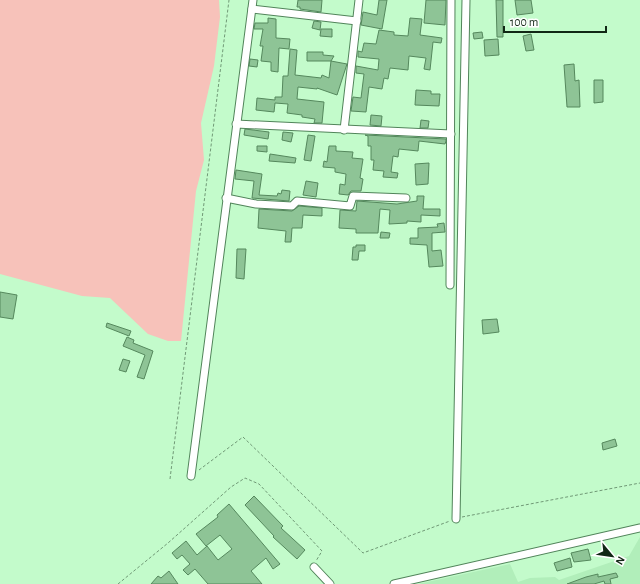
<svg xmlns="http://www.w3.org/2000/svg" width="640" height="584" font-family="'Alegreya Sans',sans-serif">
<rect width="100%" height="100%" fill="#c3fbcb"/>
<polygon fill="#b1eeba" points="640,537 640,584 418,584 510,564 518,582 530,578 555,577 559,580 629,556"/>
<polygon fill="#f7c2ba" points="0,0 219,0 220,17 214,66 201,123 204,160 196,191 181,341 168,341 148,334 110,298 82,296 0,274"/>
<g fill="#8ec496" stroke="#55885d">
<polygon points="298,0 322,0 321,12 300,9 300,7 297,7"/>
<polygon points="379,0 387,0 382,29 361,25 363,12 377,15"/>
<polygon points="426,0 446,0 445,25 424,23"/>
<polygon points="496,0 503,0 503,37 497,37"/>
<polygon points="515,0 531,0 533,13 517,15"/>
<polygon points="268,18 276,19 276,38 290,39 289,49 279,48 278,72 271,71 271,62 261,61 263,46 260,46 263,29 254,29 255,23 268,23"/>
<polygon points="410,18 422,19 420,35 442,38 441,43 433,42 430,70 424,69 426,58 409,56 408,70 390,68 388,79 384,78 382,89 369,87 366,112 351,111 353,97 361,98 364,74 356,73 356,66 378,70 379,59 358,57 358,51 362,52 364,43 376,44 379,30 394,32 394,35 408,36"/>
<polygon points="314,21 321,22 320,30 312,28"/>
<polygon points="321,29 332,29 332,37 320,36"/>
<polygon points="482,32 483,38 474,39 473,33"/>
<polygon points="531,34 534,50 526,51 523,36"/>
<polygon points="498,39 499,55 485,56 484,40"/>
<polygon points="290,49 297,50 295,75 321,78 322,75 329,78 331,61 307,61 307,52 323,52 323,55 334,56 331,61 347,64 337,95 317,88 317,89 298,87 297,99 324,102 322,123 314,123 315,119 302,117 302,115 287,113 288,104 275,103 274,112 256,110 257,98 275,100 275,97 282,97 283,76 288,76"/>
<polygon points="250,59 258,60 257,67 249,66"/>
<polygon points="574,64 575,81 579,80 580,107 567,107 564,65"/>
<polygon points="594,80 603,80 603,102 594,103"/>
<polygon points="416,90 431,91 431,94 440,94 439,106 415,105"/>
<polygon points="371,115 382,116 381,126 370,125"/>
<polygon points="421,120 429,121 428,128 420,128"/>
<polygon points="245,129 269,132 268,139 244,135"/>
<polygon points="283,132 293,133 291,142 282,140"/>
<polygon points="308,135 315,136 311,161 304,160"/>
<polygon points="365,135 446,139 446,141 445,144 419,141 418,151 399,149 398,157 393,156 391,172 398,173 397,178 383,177 384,171 373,170 374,160 371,160 371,146 368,146 368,136"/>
<polygon points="257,146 267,146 267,152 257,151"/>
<polygon points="329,146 336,146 336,151 353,152 352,158 363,159 360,178 363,179 361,191 351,191 348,195 339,194 340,184 345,185 346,174 335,172 335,168 323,167 324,161 327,162"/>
<polygon points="270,154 296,158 295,163 269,161"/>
<polygon points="429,163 428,184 416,185 415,164"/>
<polygon points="236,170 262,174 259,195 277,196 278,193 281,194 282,190 290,191 289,201 252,198 254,181 235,179"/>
<polygon points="306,181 318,183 316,197 303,195"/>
<polygon points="417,196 424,196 423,209 440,209 440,216 421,215 421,222 407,221 407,223 389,224 390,210 380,209 378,233 356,233 356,229 339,228 340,210 356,211 357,201 397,204 417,201"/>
<polygon points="299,206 322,208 322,216 303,215 302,228 292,228 291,242 285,242 286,231 258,228 259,209 292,211"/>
<polygon points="444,223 445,232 432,233 432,251 441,250 443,266 429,267 427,245 410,244 410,238 418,238 418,228 438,227 437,224"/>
<polygon points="381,232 390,233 389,238 380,238"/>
<polygon points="356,245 365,245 365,251 359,251 358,260 352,260 353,247 356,247"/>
<polygon points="237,249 246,249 244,279 236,278"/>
<polygon points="0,292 17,295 13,319 0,317"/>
<polygon points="497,319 499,332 483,334 482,320"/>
<polygon points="107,323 131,331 129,336 106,327"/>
<polygon points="127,337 134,340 133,343 153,351 144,379 137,377 145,355 123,346"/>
<polygon points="123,359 130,361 126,372 119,370"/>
<polygon points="615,439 617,446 603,450 602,443"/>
<polygon points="254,496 283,526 281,528 305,550 297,559 273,537 274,536 245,505"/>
<polygon points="229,504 280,564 273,569 266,558 251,571 262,584 208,584 195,569 188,575 183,570 190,564 182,555 177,559 172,553 186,541 197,555 207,546 218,560 232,549 220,535 206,546 196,534 218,517 217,515"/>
<polygon points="588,549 591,560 574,562 571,553"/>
<polygon points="570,558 572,567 557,571 554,563"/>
<polygon points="169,571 178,584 151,584 158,576 161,578"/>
<polygon points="616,573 618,577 610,579 611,584 605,584 604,581 594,584 567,584 586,577 598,574 598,577"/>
</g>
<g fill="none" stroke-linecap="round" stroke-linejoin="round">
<g stroke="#51845a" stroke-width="9">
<g id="street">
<polyline points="252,9 357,21"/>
<polyline points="236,124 451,134"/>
<polyline points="344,130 359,0"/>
<polyline points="226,198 256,204 292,206 297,201 350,206 353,196 406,198"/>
<polyline points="450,285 451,0"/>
<polyline points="191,476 253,0"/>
<polyline points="456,519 466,0"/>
<polyline points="314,567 330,584"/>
<polyline points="394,584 640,528"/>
</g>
</g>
<g stroke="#709976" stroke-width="1" stroke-dasharray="3 2" stroke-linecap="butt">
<polyline points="199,470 243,437 363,553 450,521"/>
<polyline points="170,479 229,0"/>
<polyline points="462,517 640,483"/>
<polyline points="118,584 168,543 231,487 245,478 259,484 322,551 316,561"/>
</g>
<use href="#street" stroke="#fff" stroke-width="7"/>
</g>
<g transform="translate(612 556) rotate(119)" stroke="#ffffff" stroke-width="3" paint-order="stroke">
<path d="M0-3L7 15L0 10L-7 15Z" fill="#112715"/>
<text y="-6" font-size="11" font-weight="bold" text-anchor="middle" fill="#112715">N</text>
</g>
<path d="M504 26v6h102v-6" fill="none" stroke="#112715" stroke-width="2"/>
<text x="510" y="26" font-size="12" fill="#112715" stroke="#ffffff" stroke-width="3" paint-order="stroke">100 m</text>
</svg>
